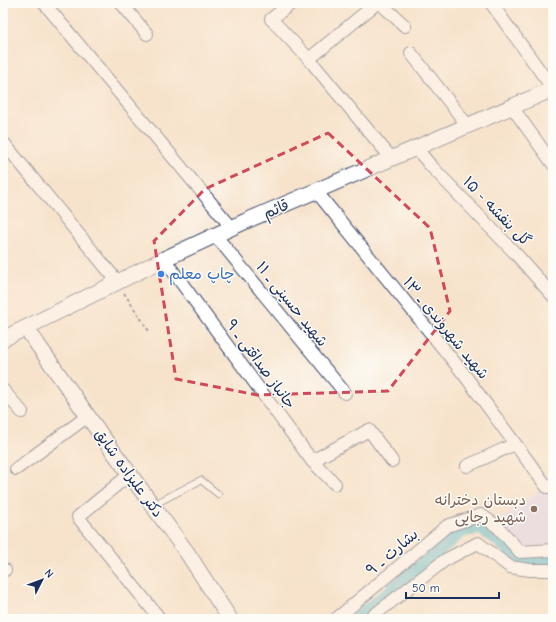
<svg xmlns="http://www.w3.org/2000/svg" width="556" height="622" font-family="'Comic Neue','Playpen Sans Arabic',sans-serif">
<rect width="100%" height="100%" fill="#fdfcf7"/>
<filter id="ink" filterUnits="userSpaceOnUse"><feTurbulence type="fractalNoise" baseFrequency=".025" numOctaves="2"/><feDisplacementMap in="SourceGraphic" scale="8" xChannelSelector="R" yChannelSelector="G"/><feConvolveMatrix kernelMatrix="1 2 1 2 8 2 1 2 1" color-interpolation-filters="sRGB"/></filter>
<filter id="wash" filterUnits="userSpaceOnUse"><feTurbulence type="fractalNoise" baseFrequency=".012" numOctaves="4" result="noise"/><feDisplacementMap in="SourceGraphic" scale="16" xChannelSelector="R" yChannelSelector="G"/><feGaussianBlur stdDeviation="0.9" result="paint"/><feColorMatrix in="noise" values="0 0 0 0 0 0 0 0 0 0 0 0 0 0 0 0 0 1.4 0 .05"/><feComposite in="paint" operator="in"/></filter>
<g filter="url(#wash)">
<rect width="100%" height="100%" fill="#f7e3cc"/>
<polygon fill="#ddd5f6" points="553,480 553,543 524,548 498,521 533,496"/>
<g fill="none" stroke-linecap="round" stroke-linejoin="round">
<polyline stroke="#58bed6" stroke-width="13" points="356,619 462,531 480,528 496,539 507,548 517,560 529,564 553,560"/>
</g>
</g>
<g filter="url(#ink)">
<g fill="none" stroke-linecap="round" stroke-linejoin="round">
<g stroke="#3c4a6e" stroke-width="8">
<polyline id="service" points="153,505 201,480 218,494"/>
</g>
<g stroke="#3c4a6e" stroke-width="14">
<g id="minor">
<polyline points="44,3 232,228"/>
<polyline points="121,3 147,34"/>
<polyline points="292,3 271,19 309,59 392,159"/>
<polyline points="380,3 405,26"/>
<polyline points="491,3 553,89"/>
<polyline points="411,53 468,126"/>
<polyline points="309,59 377,3"/>
<polyline points="512,107 553,164"/>
<polyline points="3,142 117,281"/>
<polyline points="416,148 431,166 516,254 553,296"/>
<polyline points="316,191 463,373 547,487"/>
<polyline points="215,235 345,393"/>
<polyline points="164,259 312,461 335,484"/>
<polyline points="3,390 22,412"/>
<polyline points="312,461 369,430 392,461"/>
<polyline points="467,466 515,444"/>
<polyline points="16,469 88,416"/>
<polyline points="130,474 78,517 160,619"/>
<polyline points="3,571 5,570"/>
<polyline points="336,619 447,526 481,515 498,527 520,552 553,550"/>
<polyline points="369,619 445,560 478,543 510,567 530,570 553,570"/>
</g>
</g>
<g stroke="#3c4a6e" stroke-width="17">
<g id="tertiary">
<polyline points="26,328 99,432 188,554 230,619"/>
<polyline points="3,339 164,259 246,221 553,89"/>
</g>
</g>
<polyline stroke="#3c4a6e" stroke-width="2" stroke-dasharray="3 3" stroke-linecap="butt" points="124,293 149,331"/>
<use href="#service" stroke="#fff" stroke-width="6"/>
<use href="#minor" stroke="#fff" stroke-width="12"/>
<use href="#tertiary" stroke="#fff" stroke-width="15"/>
</g>
</g>
<path d="M0 0H556V622H0ZM328,133L430,228L450,311L388,391L257,395L176,379L154,241L205,189Z" fill="#f7e3cc" fill-opacity=".55" fill-rule="evenodd"/>
<path fill="none" stroke="#d1495b" stroke-width="3" stroke-dasharray="8 5" stroke-linejoin="round" d="M328,133L430,228L450,311L388,391L257,395L176,379L154,241L205,189Z"/>
<circle fill="#3f7fe0" stroke="#fdfcf7" stroke-width="1.5" cx="161" cy="274" r="4"/>
<circle fill="#8d6e63" stroke="#fdfcf7" stroke-width="1.5" cx="534" cy="509" r="4"/>
<g text-anchor="middle" stroke-width="3" stroke-linejoin="round" paint-order="stroke">
<g font-size="15" fill="#1b2f5e" stroke="#fdfcf7">
<text transform="translate(276 209) rotate(-23)" y="5">قائم</text>
<text transform="translate(497 211) rotate(46)" y="5">گل بنفشه - ۱۵</text>
<text transform="translate(292 304) rotate(51)" y="5">شهید حسینی ـ ۱۱</text>
<text transform="translate(446 328) rotate(51)" y="5">شهید شهروندی ـ ۱۳</text>
<text transform="translate(261 364) rotate(54)" y="5">جانباز صداقتی ـ ۹</text>
<text transform="translate(129 473) rotate(54)" y="5">دکتر علیزاده شایق</text>
<text transform="translate(392 552) rotate(-40)" y="5">بشارت ـ ۹</text>
</g>
<g font-size="15" fill="#366cbe" stroke="#fdfcf7" text-anchor="start">
<text x="169" y="279">چاپ معلم</text>
</g>
<g font-size="15" fill="#785e54" stroke="#fdfcf7" text-anchor="end">
<text x="526" y="505">دبستان دخترانه<tspan x="526" dy="17">شهید رجایی</tspan></text>
</g>
</g>
<rect width="556" height="622" fill="none" stroke="#fdfcf7" stroke-width="16"/>
<g transform="translate(42 580) rotate(48)" stroke="#fdfcf7" stroke-width="3" paint-order="stroke">
<path d="M0-3L7 15L0 10L-7 15Z" fill="#1b2f5e"/>
<text y="-6" font-size="11" font-weight="bold" text-anchor="middle" fill="#1b2f5e">N</text>
</g>
<path d="M406 592v6h93v-6" fill="none" stroke="#1b2f5e" stroke-width="2"/>
<text x="412" y="592" font-size="12" fill="#1b2f5e" stroke="#fdfcf7" stroke-width="3" paint-order="stroke">50 m</text>
</svg>
